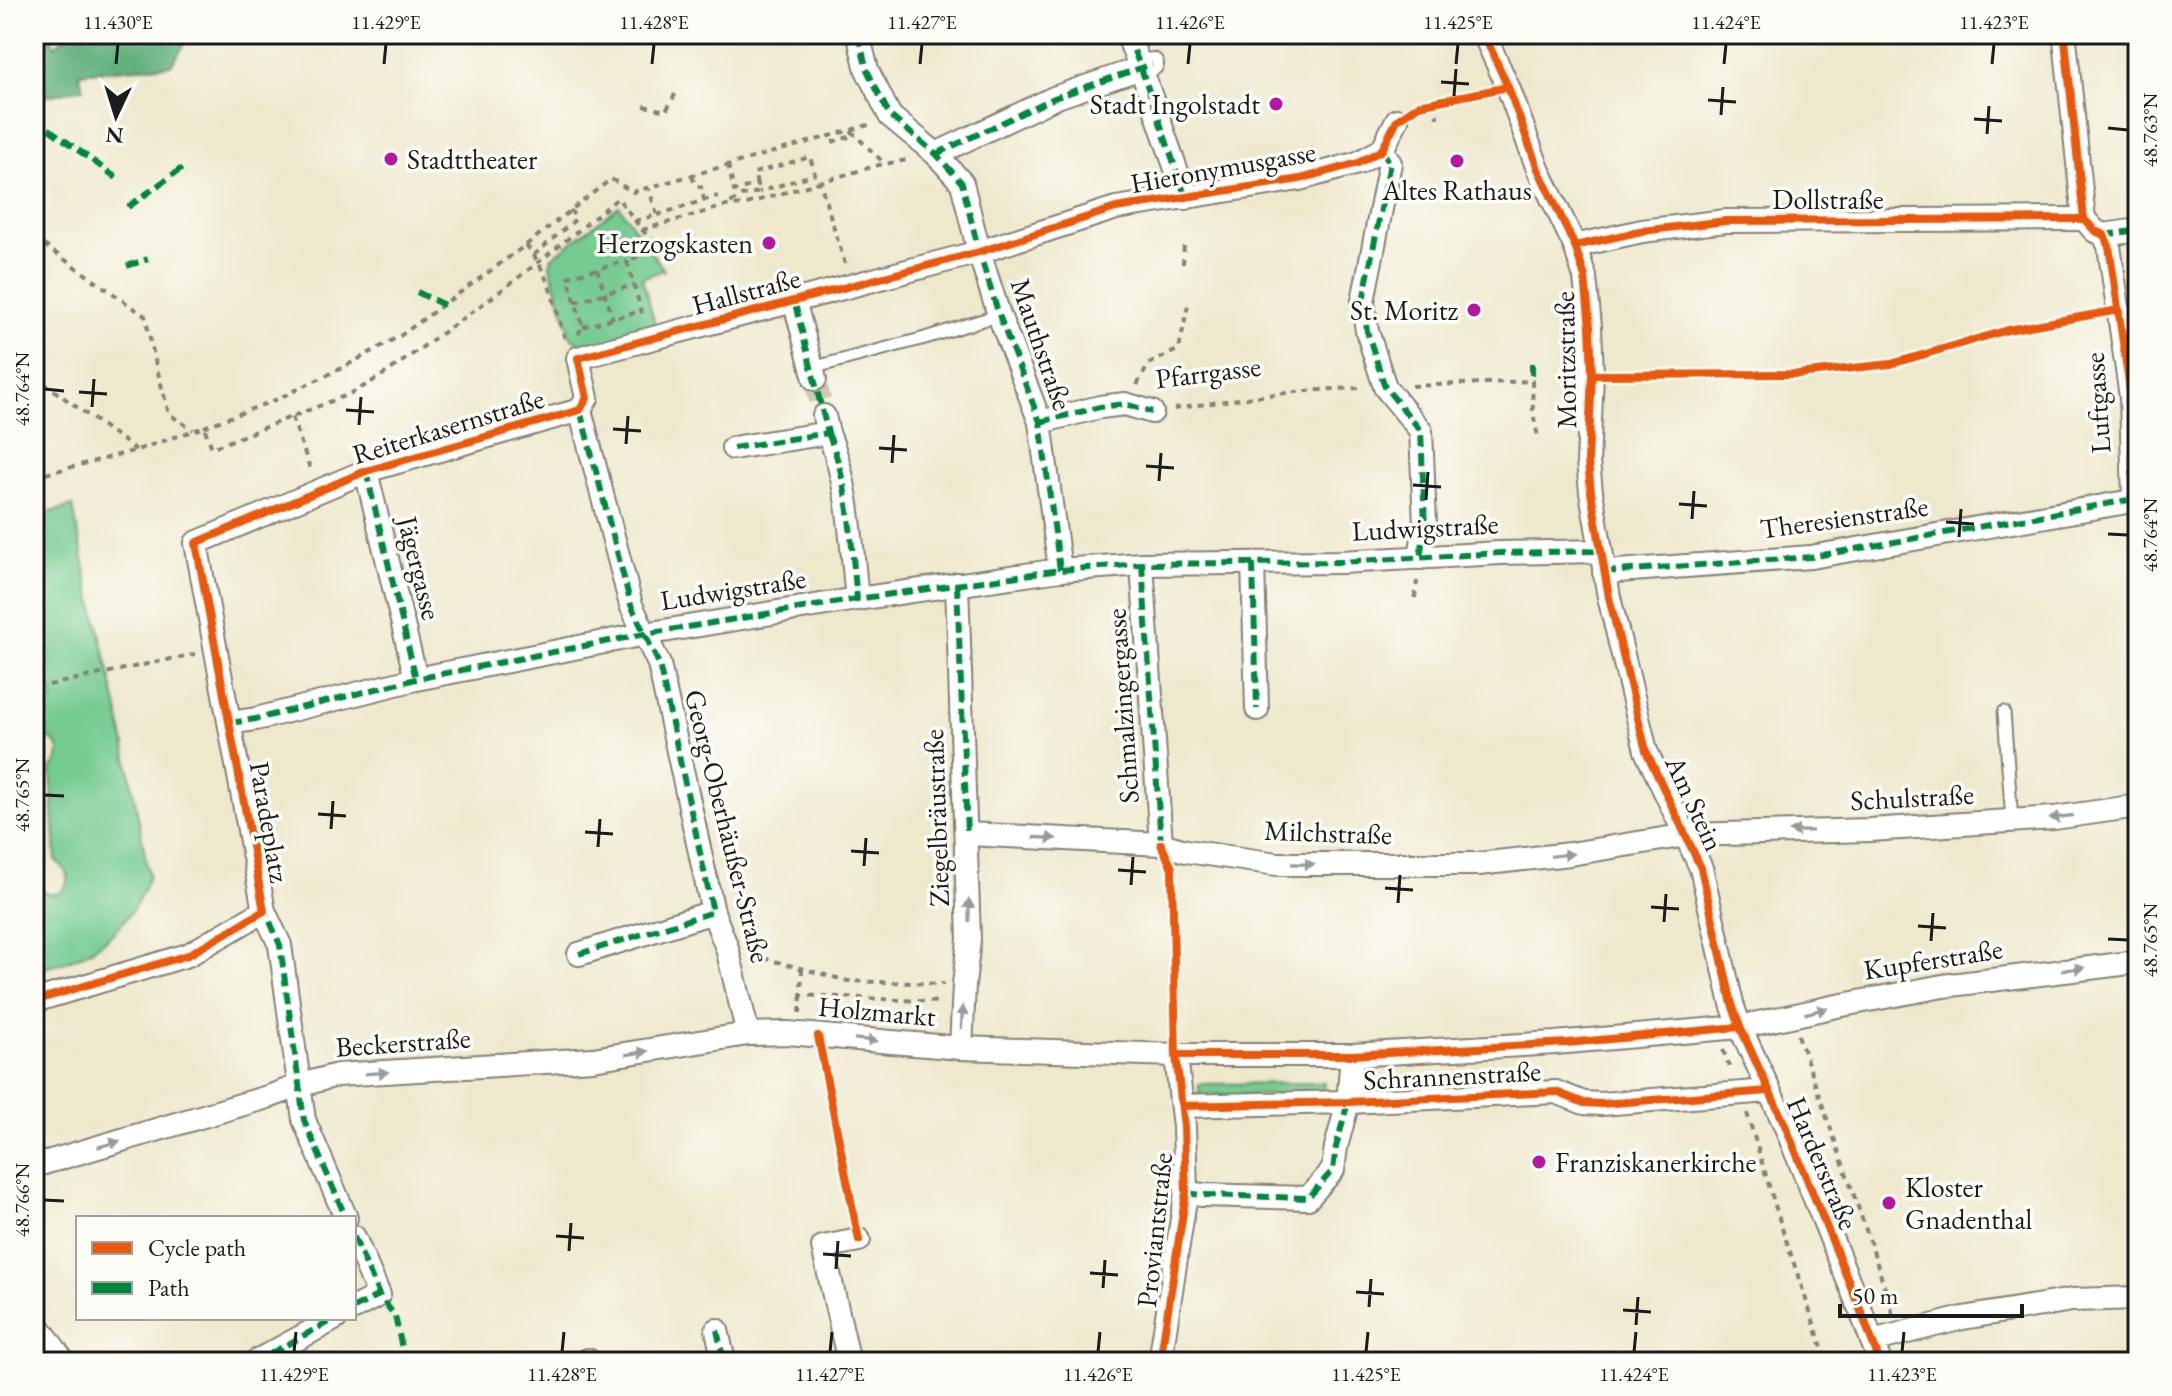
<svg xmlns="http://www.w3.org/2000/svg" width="2172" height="1396" font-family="'EB Garamond',serif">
<rect width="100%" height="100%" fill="#fdfcf7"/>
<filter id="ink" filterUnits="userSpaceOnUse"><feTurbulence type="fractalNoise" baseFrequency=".0125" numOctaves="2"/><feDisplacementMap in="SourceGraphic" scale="16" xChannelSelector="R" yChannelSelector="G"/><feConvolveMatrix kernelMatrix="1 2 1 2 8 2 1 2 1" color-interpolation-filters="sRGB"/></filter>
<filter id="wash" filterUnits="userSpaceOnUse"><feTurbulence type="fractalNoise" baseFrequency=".006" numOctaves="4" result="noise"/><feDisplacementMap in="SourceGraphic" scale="32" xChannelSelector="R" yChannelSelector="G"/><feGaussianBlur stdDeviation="1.8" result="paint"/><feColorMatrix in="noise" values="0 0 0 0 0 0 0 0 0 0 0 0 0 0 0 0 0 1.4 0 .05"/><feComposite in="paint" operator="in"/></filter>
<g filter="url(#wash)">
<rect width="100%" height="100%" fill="#eee8cc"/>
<g fill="#74cb90" stroke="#487456" stroke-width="2">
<polygon points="619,206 664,270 642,278 657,331 585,348 571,337 550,266 552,257"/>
<path d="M73,506L86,574L119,714L149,876C129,931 91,960 34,970V884C37,886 40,890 44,892C63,902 79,876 56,861L51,769C64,754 61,741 42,736L36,705L53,701L46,669L34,671V517Z"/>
<polygon points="1561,1073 1561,1085 1380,1092 1380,1081"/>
<polygon points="1324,1083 1323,1095 1199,1095 1199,1084"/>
</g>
<polygon fill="#5faf7a" stroke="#3e664b" stroke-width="2" points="42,34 49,34 55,46 68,34 191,34 171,65 79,73 83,88 44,97 34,97 34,56"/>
</g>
<g filter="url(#ink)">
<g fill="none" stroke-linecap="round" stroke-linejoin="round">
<polyline stroke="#cec9b2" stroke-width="22" stroke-dasharray="22 11" stroke-linecap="butt" points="815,379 824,416"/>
<g stroke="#858274" stroke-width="15">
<g id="lane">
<polyline points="812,368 925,338 999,315"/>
<polyline points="2004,712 2012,821"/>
</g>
</g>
<g stroke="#858274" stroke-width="26">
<g id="street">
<polyline points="858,34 867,70 890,116 936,154 962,183 979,252 999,315 1040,422 1060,570"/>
<polyline points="1127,34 1141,68 1186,198"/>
<polyline points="1484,34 1508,87 1538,169 1575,246 1585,277 1590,327 1592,375 1588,462 1591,492 1609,597 1646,751 1701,868 1732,1004 1740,1027 1785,1125 1862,1314 1880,1362"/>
<polyline points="2067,34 2065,40 2084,219"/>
<polyline points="1382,150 1390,163 1363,301 1367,331 1385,387 1421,431 1425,525 1420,558"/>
<polyline points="1382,150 1397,120"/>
<polyline points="936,154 1054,98 1152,64"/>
<polyline points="2084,219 2095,231 2104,235 2109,246 2131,397 2134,499"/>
<polyline points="2104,235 2138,230"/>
<polyline points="1575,246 1642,231 1726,221 2084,219"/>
<polyline points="794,300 815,379"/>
<polyline points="1040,422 1100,407 1125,404 1152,412"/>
<path d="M828,433C850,485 851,544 857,599"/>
<polyline points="733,448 828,433 824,416"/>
<polyline points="366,471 416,679"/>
<polyline points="1253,563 1257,709"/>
<polyline points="1142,564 1161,844"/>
<polyline points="1604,572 1811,557 2138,500"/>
<polyline points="957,584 969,939 964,985 961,1048"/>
<polyline points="230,723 256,719 416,679 645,634 857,599 1060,570 1142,564 1341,562 1500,553 1600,551"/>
<polyline points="967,834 1161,844 1186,851 1277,864 1478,864 1570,854 1687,835 1870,830 2054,818 2138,806"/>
<polyline points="579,954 713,912"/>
<polyline points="34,1001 188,955 264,911"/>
<polyline points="748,1034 727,948 713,912 659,664 631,605 580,410 587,398 578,358 979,252 1116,208 1300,179 1358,163 1382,150"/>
<polyline points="1182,1106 1348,1102 1556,1092 1584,1103 1601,1104 1769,1091"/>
<polyline points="34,1166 271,1096 301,1085 337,1075 593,1059 748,1034 788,1033 961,1048 1176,1055 1352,1055 1555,1043 1740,1027 1832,1007 1943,986 2138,962"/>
<polyline points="1186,1193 1203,1195 1308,1198 1333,1170 1336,1147 1348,1102 1352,1055"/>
<polyline points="346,1218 304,1120 280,945 264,911 196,543 366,471 580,410"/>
<polyline points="354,1237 379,1295 354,1308"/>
<polyline points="34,1320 64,1362"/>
<polyline points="717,1330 724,1362"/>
<polyline points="1872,1341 1963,1318 2072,1300 2138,1298"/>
<polyline points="588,1360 589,1362"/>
<polyline points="255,1362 336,1318"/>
<polyline points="849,1362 823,1247 859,1240"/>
<polyline points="1160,1362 1186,1193 1184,1127 1176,1055"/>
</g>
</g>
<g stroke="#858274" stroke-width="4" stroke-dasharray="6 6" stroke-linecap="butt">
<polyline points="34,45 37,34"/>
<polyline points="1436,102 1437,118"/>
<polyline points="644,106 666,111 678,89"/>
<polyline points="1416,107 1486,92"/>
<polyline points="851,131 885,164"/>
<polyline points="832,142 856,135"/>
<polyline points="728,165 734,191 757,184 759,192 741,196 729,204"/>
<polyline points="692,176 695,185 701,187 704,200"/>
<polyline points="757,184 754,173 810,157 815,174 759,192"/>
<polyline points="657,215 718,196"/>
<polyline points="635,221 657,215 649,189"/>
<polyline points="642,230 725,206 743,205 820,182"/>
<polyline points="34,238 145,316 156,365 169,414 193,430"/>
<path d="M526,245C549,272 555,306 565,339"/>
<polyline points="534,255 576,219 570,209"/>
<polyline points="845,264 820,182 879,165 907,160"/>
<polyline points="1183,264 1184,242"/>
<polyline points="597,269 613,319"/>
<polyline points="575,302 634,285"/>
<polyline points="583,327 641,311"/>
<polyline points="578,334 583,327 568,277 627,261"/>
<polyline points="34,376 136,450"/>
<polyline points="1137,385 1149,364 1179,349 1189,300"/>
<polyline points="1412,386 1532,381 1533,413 1538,437"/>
<path d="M1174,409C1237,399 1299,389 1363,388"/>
<polyline points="292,417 311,471"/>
<polyline points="204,427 275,400 342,368 400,336 526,245 611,179 633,192 872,124"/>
<path d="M34,477L137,450L204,427L212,448L347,395C379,380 407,358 435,338C499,294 559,247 618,198L642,230L659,247L651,252L627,261L643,317"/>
<polyline points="1415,598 1417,581"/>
<polyline points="49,685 195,654"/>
<polyline points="752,955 848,981 944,984"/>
<polyline points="802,968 801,995 940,1002"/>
<polyline points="800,1013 801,995"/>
<polyline points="1798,1035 1871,1244 1893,1315"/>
<polyline points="1723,1050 1731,1071"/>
<polyline points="1747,1113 1781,1225 1827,1362"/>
</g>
<use href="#lane" stroke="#fff" stroke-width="11"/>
<use href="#street" stroke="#fff" stroke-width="22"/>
<g stroke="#00873e" stroke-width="6" stroke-dasharray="12 6" stroke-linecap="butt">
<polyline points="858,34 867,70 890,116 936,154 962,183 979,252 999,315 1040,422 1060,570"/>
<polyline points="1127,34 1141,68 1186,198"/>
<polyline points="34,118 118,179"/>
<polyline points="1382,150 1390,163 1363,301 1367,331 1385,387 1421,431 1425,525 1420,558"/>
<polyline points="936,154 1054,98 1152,64"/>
<polyline points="128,207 185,166"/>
<polyline points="2104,235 2138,230"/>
<polyline points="127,266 148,259"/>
<polyline points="417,292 444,305"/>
<polyline points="1532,363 1532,381"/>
<polyline points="1040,422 1100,407 1125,404 1152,412"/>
<path d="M828,433C850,485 851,544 857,599"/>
<polyline points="733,448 828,433 794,300"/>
<polyline points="366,471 416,679"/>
<polyline points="1253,563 1257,709"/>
<polyline points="1142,564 1161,844 1165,851"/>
<polyline points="1604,572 1811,557 2134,499"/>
<polyline points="957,584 967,834"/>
<polyline points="230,723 256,719 416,679 645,634 857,599 1060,570 1142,564 1341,562 1500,553 1600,551"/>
<polyline points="263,905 280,945 304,1120 346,1218"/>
<polyline points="579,954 713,912 659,664 631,605 580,410 584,404"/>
<polyline points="1186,1193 1203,1195 1308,1198 1333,1170 1336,1147 1348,1102"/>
<polyline points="354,1237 379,1295 395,1316 405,1362"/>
<polyline points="354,1308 379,1295"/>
<polyline points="717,1330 724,1362"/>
<polyline points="588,1360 589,1362"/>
<polyline points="255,1362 336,1318"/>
</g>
<g stroke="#fdfcf7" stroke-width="13">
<g id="cycleway">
<polyline points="1484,34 1508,87 1538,169 1575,246 1585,277 1590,327 1592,375 1588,462 1591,492 1609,597 1646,751 1701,868 1732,1004 1740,1027 1785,1125 1862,1314 1880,1362"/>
<polyline points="2067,34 2065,40 2084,219"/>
<polyline points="2084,219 2095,231 2104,235 2109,246 2131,397 2134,499 2138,500"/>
<polyline points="1575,246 1642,231 1726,221 2084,219"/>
<polyline points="1592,375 1798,374 1891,364 2008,330 2119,310"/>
<polyline points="34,1001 188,955 264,911 196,543 366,471 580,410 587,398 578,358 979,252 1116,208 1300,179 1358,163 1382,150 1397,120 1419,105 1508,87"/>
<polyline points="818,1036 859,1240"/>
<polyline points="1176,1055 1352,1055 1567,1043 1740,1027"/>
<polyline points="1182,1106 1348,1102 1556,1092 1584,1103 1601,1104 1769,1091"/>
<polyline points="1160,1362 1186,1193 1184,1127 1176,1055 1172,868 1161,844"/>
</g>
</g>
<use href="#cycleway" stroke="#e8590c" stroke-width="8"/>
</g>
<defs><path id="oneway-solid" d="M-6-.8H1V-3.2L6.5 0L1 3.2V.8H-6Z" transform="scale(2)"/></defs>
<g fill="#999">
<use href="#oneway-solid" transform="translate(2061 817) rotate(172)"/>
<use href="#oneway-solid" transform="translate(1801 831) rotate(179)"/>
<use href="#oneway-solid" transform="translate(1045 838) rotate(3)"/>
<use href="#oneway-solid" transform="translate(1562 855) rotate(-7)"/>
<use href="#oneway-solid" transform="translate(1303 864) rotate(1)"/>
<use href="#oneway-solid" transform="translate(969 910) rotate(-91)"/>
<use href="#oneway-solid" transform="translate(2073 969) rotate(-7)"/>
<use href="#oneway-solid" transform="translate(1816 1011) rotate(-14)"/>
<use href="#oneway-solid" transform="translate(962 1017) rotate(-87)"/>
<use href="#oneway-solid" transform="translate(866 1040) rotate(5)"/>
<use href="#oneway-solid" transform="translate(637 1053) rotate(-9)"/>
<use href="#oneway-solid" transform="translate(377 1073) rotate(-4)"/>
<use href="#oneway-solid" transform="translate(109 1144) rotate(-16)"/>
</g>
</g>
<path fill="none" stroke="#1c1c1c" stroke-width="3" d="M116,64L118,44M384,64L386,44M652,64L654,44M920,64L922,44M1188,64L1190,44M1456,64L1458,44M1724,64L1726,44M1992,64L1994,44M1441,82L1469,84M1454,96L1456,69M1708,100L1736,102M1721,115L1723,87M1974,119L2002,121M2108,128L2128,130M1987,134L1989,106M44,389L64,391M79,392L107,394M92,407L94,379M346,410L374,412M359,425L361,397M613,429L641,431M626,444L628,416M879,448L907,450M892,463L894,435M1146,466L1174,468M1159,481L1161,453M1413,485L1441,487M1426,500L1428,472M1679,504L1707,506M1692,519L1694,491M1946,522L1974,524M2108,534L2128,535M1959,537L1961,509M44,795L64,796M318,814L346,816M331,829L333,801M585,832L613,834M598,847L600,819M851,851L879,853M864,866L866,838M1118,870L1146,872M1131,885L1133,857M1385,888L1413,890M1398,903L1400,875M1651,907L1679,909M1664,922L1666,894M1918,926L1946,928M2108,939L2128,940M1931,941L1933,913M44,1200L64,1201M556,1236L584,1238M569,1251L571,1223M823,1254L851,1256M836,1269L838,1241M1090,1273L1118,1275M1103,1288L1105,1260M1356,1292L1384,1294M1369,1307L1371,1279M1623,1310L1651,1312M1636,1325L1638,1297M294,1352L296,1332M562,1352L564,1332M830,1352L832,1332M1098,1352L1100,1332M1366,1352L1368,1332M1634,1352L1636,1332M1902,1352L1904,1332"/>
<g fill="#b5179e" stroke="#fdfcf7" stroke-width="3">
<circle cx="1276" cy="104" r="8"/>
<circle cx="391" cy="159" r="8"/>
<circle cx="1457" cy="161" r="8"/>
<circle cx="769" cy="243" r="8"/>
<circle cx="1474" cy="310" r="8"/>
<circle cx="1539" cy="1162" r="8"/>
<circle cx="1889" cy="1203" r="8"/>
</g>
<g text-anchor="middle" stroke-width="7" stroke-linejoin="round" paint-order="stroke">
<g font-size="28" fill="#1c1c1c" stroke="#fdfcf7" text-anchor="end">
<text x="1260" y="114">Stadt Ingolstadt</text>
<text x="407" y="169" text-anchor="start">Stadttheater</text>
<text x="1457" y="200" text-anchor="middle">Altes Rathaus</text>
<text x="753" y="253">Herzogskasten</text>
<text x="1458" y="320">St. Moritz</text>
<text x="1555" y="1172" text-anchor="start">Franziskanerkirche</text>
<text x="1905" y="1197" text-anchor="start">Kloster<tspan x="1905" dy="32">Gnadenthal</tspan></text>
</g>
<g font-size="28" fill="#1c1c1c" stroke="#fdfcf7">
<text transform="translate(1223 167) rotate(-10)" y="10">Hieronymusgasse</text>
<text x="1828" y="209">Dollstraße</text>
<text transform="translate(746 291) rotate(-15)" y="10">Hallstraße</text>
<text transform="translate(1042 344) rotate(71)" y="10">Mauthstraße</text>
<text transform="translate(1565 360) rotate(-91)" y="10">Moritzstraße</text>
<text transform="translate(1208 372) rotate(-7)" y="10">Pfarrgasse</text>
<text transform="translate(2097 403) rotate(-94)" y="10">Luftgasse</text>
<text transform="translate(448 426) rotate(-17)" y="10">Reiterkasernstraße</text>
<text transform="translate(1844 517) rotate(-8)" y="10">Theresienstraße</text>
<text transform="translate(1425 527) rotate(-3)" y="10">Ludwigstraße</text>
<text transform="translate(420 568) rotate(76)" y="10">Jägergasse</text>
<text transform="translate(733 589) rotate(-9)" y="10">Ludwigstraße</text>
<text transform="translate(1122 706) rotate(-94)" y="10">Schmalzingergasse</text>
<text transform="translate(1912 797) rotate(-3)" y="10">Schulstraße</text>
<text transform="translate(1695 803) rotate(65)" y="10">Am Stein</text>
<text transform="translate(936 818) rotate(-92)" y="10">Ziegelbräustraße</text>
<text transform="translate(270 822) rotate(80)" y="10">Paradeplatz</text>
<text transform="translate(728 826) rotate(76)" y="10">Georg-Oberhäußer-Straße</text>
<text transform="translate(1328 832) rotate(2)" y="10">Milchstraße</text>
<text transform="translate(1933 959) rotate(-9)" y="10">Kupferstraße</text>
<text transform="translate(877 1011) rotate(5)" y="10">Holzmarkt</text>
<text transform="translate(403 1042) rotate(-4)" y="10">Beckerstraße</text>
<text transform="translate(1452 1075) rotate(-3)" y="10">Schrannenstraße</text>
<text transform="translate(1823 1163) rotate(67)" y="10">Harderstraße</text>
<text transform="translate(1154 1230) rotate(-84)" y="10">Proviantstraße</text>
</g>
</g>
<rect width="2172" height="1396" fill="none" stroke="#fdfcf7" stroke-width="88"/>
<rect x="76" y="1216" width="280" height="104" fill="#fdfcf7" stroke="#a3a29f" stroke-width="2"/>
<rect x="92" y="1242" width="40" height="12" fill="#e8590c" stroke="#a3a29f" stroke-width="2"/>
<text x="148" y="1256" font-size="24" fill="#1c1c1c">Cycle path</text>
<rect x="92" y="1282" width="40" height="12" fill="#00873e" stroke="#a3a29f" stroke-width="2"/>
<text x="148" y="1296" font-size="24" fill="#1c1c1c">Path</text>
<g transform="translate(116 116) rotate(184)" stroke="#fdfcf7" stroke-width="6" paint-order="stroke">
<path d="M0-6L14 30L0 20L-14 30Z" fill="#1c1c1c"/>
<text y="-12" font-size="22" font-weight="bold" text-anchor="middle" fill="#1c1c1c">N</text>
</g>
<path d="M1840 1304v12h182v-12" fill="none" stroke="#1c1c1c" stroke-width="4"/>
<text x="1852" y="1304" font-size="24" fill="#1c1c1c" stroke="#fdfcf7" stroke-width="6" paint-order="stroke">50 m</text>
<rect x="44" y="44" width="2084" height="1308" fill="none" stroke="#1c1c1c" stroke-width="3"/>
<g font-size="20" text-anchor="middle" fill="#1c1c1c">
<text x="118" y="29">11.430°E</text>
<text x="386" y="29">11.429°E</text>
<text x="654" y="29">11.428°E</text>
<text x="922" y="29">11.427°E</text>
<text x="1190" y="29">11.426°E</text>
<text x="1458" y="29">11.425°E</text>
<text x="1726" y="29">11.424°E</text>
<text x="1994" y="29">11.423°E</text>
<text transform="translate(2150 130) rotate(-90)" y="7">48.763°N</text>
<text transform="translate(22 389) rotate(-90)" y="7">48.764°N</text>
<text transform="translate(2150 535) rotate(-90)" y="7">48.764°N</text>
<text transform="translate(22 795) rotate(-90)" y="7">48.765°N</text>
<text transform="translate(2150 940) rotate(-90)" y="7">48.765°N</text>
<text transform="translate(22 1200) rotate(-90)" y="7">48.766°N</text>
<text x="294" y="1381">11.429°E</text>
<text x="562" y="1381">11.428°E</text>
<text x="830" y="1381">11.427°E</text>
<text x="1098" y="1381">11.426°E</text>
<text x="1366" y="1381">11.425°E</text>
<text x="1634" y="1381">11.424°E</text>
<text x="1902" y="1381">11.423°E</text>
</g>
</svg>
